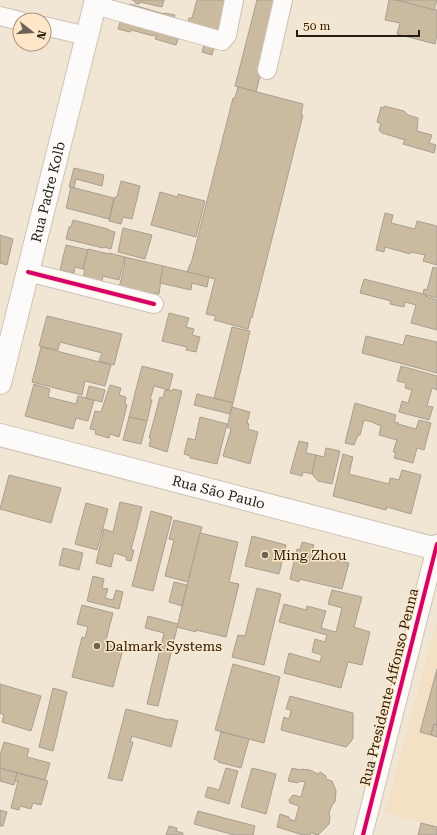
<svg xmlns="http://www.w3.org/2000/svg" width="437" height="835" font-family="'Roboto Serif',serif">
<rect width="100%" height="100%" fill="#f1e5d4"/>
<polygon fill="#f4e0c4" points="437,621 437,826 385,812"/>
<g fill="#cabaa0" stroke="#a89f91">
<polygon points="132,0 164,0 162,7 140,2 139,4 135,3 135,1"/>
<polygon points="197,0 228,0 218,39 216,38 212,55 202,52 207,36 187,27 189,18 192,18"/>
<polygon points="257,0 279,0 256,92 235,86"/>
<polygon points="389,0 397,0 437,10 437,35 435,44 397,34 400,23 385,20"/>
<polygon points="397,0 437,0 434,10"/>
<polygon points="130,4 164,14 164,13 175,15 172,28 179,36 176,45 155,39 156,35 153,35 153,36 131,30 130,32 118,29 121,19 126,21"/>
<polygon points="238,87 303,104 301,115 303,115 252,318 251,317 248,329 214,320 216,316 206,314 215,279 187,272 190,264 191,264 233,98 235,98"/>
<polygon points="384,106 404,111 408,115 418,118 417,131 432,135 429,143 436,145 434,153 403,144 405,140 382,133 379,130 381,124 377,122 381,107 384,108"/>
<polygon points="74,168 104,175 102,186 76,179 74,188 69,187"/>
<polygon points="121,181 140,186 132,219 123,217 121,224 109,221 115,197 117,197"/>
<polygon points="71,187 114,198 109,219 66,208"/>
<polygon points="160,192 178,197 178,194 205,201 196,237 151,225"/>
<polygon points="385,213 393,215 391,223 415,229 417,221 437,226 437,265 423,261 425,255 411,252 410,254 385,247 384,252 376,250"/>
<polygon points="73,220 108,229 108,230 115,232 111,249 104,247 103,248 66,239 69,227 71,227"/>
<polygon points="123,228 152,235 145,259 118,252"/>
<polygon points="0,235 13,239 7,265 0,263"/>
<polygon points="66,245 88,250 83,269 75,267 74,273 60,270"/>
<polygon points="88,249 109,254 109,253 125,257 119,280 103,276 101,286 82,282 85,270 83,269"/>
<polygon points="125,257 163,266 159,294 154,293 154,297 119,288 125,263 124,263"/>
<polygon points="163,266 209,277 207,287 192,283 191,290 160,283"/>
<polygon points="433,267 437,268 437,298 423,294 424,289 427,290"/>
<polygon points="364,279 423,294 426,295 425,296 437,300 437,330 411,323 416,305 405,302 404,307 390,304 391,301 360,293"/>
<polygon points="169,313 189,318 186,327 194,329 192,335 200,337 196,352 186,350 187,347 162,341"/>
<polygon points="47,316 122,334 114,365 99,361 102,353 60,342 58,350 39,346"/>
<polygon points="232,327 250,331 233,403 214,398"/>
<polygon points="406,335 437,342 437,373 362,353 366,336 403,345"/>
<polygon points="41,347 111,365 105,386 85,381 82,395 32,382"/>
<polygon points="142,366 173,374 169,390 154,386 150,400 152,400 147,421 129,417"/>
<polygon points="401,366 437,376 437,390 432,388 427,406 433,407 429,420 399,412 402,401 408,403 412,390 405,388 406,383 397,381"/>
<polygon points="34,384 50,389 48,397 76,404 78,396 94,400 88,421 76,418 73,429 25,416"/>
<polygon points="110,385 121,388 119,395 126,397 125,404 127,405 119,437 110,434 109,438 95,434 96,430 90,429 95,411 101,412"/>
<polygon points="89,386 105,390 102,402 86,398"/>
<polygon points="173,389 182,391 167,452 149,446 151,438 149,438 160,397 163,398 165,390 172,391"/>
<polygon points="197,394 233,403 230,414 194,405"/>
<polygon points="355,403 396,415 394,422 399,423 398,424 416,429 419,420 431,423 424,450 417,448 413,463 394,458 396,452 393,452 397,440 379,435 381,426 372,422 364,420 360,435 358,435 354,445 345,443"/>
<polygon points="232,407 250,412 247,423 249,424 248,429 258,432 250,464 223,456 231,429 227,427"/>
<polygon points="129,417 147,421 141,444 123,440"/>
<polygon points="200,417 227,424 217,464 190,458 190,456 184,454 188,438 195,440"/>
<polygon points="299,441 308,443 306,453 316,455 312,474 303,472 302,476 290,473"/>
<polygon points="326,448 340,451 332,484 318,481 312,474 316,455 324,457"/>
<polygon points="343,454 353,457 349,474 389,484 390,478 399,480 402,470 421,475 411,514 387,507 386,510 333,496"/>
<polygon points="9,475 61,488 51,523 0,509"/>
<polygon points="120,502 142,507 131,550 134,550 131,561 126,560 127,557 114,553 111,567 96,563 104,529 113,532"/>
<polygon points="86,503 108,509 97,550 75,544"/>
<polygon points="151,511 172,517 153,591 132,586"/>
<polygon points="174,520 202,527 188,582 165,576 174,540 169,539"/>
<polygon points="200,533 238,542 229,582 239,584 226,637 196,630 196,632 177,627"/>
<polygon points="252,536 286,545 279,574 245,566"/>
<polygon points="302,542 314,545 312,553 349,563 342,589 299,579 299,582 290,579 297,549 300,550"/>
<polygon points="63,548 83,553 79,570 59,565"/>
<polygon points="93,576 104,579 102,588 108,589 105,598 113,600 116,590 123,592 119,609 87,601"/>
<polygon points="174,582 187,585 182,606 169,602"/>
<polygon points="257,588 281,594 264,665 232,657 238,635 245,636"/>
<polygon points="332,590 362,597 354,627 370,632 362,665 348,662 341,688 284,673 289,653 320,662 322,655 312,652 315,639 325,642 327,635 279,622 284,604 306,610 307,606 326,611 321,628 336,632 342,608 328,604"/>
<polygon points="82,605 113,613 105,644 123,649 113,687 72,677 82,637 85,638 88,627 77,624"/>
<polygon points="148,616 178,624 158,706 147,704 164,633 145,628"/>
<polygon points="233,664 280,677 264,743 215,730"/>
<polygon points="437,669 437,725 434,724 431,735 420,732"/>
<polygon points="0,684 41,696 31,731 2,722 4,715 0,713"/>
<polygon points="53,688 67,692 53,751 39,747"/>
<polygon points="290,696 353,713 353,738 350,743 346,747 281,730 284,717 289,719 291,710 286,709"/>
<polygon points="126,709 169,720 170,719 178,721 171,747 132,736 130,742 133,742 122,781 108,778"/>
<polygon points="434,724 437,725 437,737 431,735"/>
<polygon points="221,732 249,739 241,768 218,762 219,761 214,759"/>
<polygon points="4,742 29,749 27,757 50,763 45,780 0,768 0,755"/>
<polygon points="0,768 17,773 14,785 0,781"/>
<polygon points="226,768 238,771 229,804 205,797 208,787 219,790"/>
<polygon points="252,768 276,774 266,814 241,807"/>
<polygon points="292,768 300,770 301,769 310,770 318,774 320,772 326,776 326,779 332,781 336,791 335,802 332,805 329,813 330,818 329,824 318,835 311,833 310,835 303,835 277,827 280,814 289,817 289,819 295,821 299,806 290,803 289,800 293,795 301,797 305,782 300,781 298,783 288,781"/>
<polygon points="17,773 48,781 41,805 33,803 31,809 20,806 19,810 11,808 18,781 15,781"/>
<polygon points="0,810 7,812 3,826 0,826"/>
<polygon points="198,811 255,826 253,835 234,835 194,824"/>
<polygon points="421,823 437,827 437,835 418,835"/>
<polygon points="169,826 177,828 176,831 183,833 183,835 166,835"/>
</g>
<g fill="none" stroke-linecap="round" stroke-linejoin="round">
<g stroke="#ccc3b6" stroke-width="20">
<g id="minor">
<polyline points="95,5 222,41 227,35 234,0"/>
<polyline points="0,16 20,21"/>
<polyline points="44,26 87,36"/>
<polyline points="267,70 283,0"/>
<polyline points="28,272 154,304"/>
<polyline points="363,835 437,544"/>
</g>
</g>
<g stroke="#ccc3b6" stroke-width="24">
<g id="major">
<path id="s1" d="M0,383L96,0"/>
<path id="s2" d="M0,435L437,549"/>
</g>
</g>
<use href="#minor" stroke="#fdfbf9" stroke-width="18"/>
<use href="#major" stroke="#fdfbf9" stroke-width="22"/>
<g stroke="#fde7c8" stroke-width="6">
<g id="cycleway">
<polyline points="28,272 154,304"/>
<polyline points="363,835 437,544"/>
</g>
</g>
<use href="#cycleway" stroke="#d6006c" stroke-width="4"/>
</g>
<g fill="#6c6355" stroke="#fde7c8" stroke-width="1.5">
<circle cx="265" cy="555" r="4"/>
<circle cx="97" cy="646" r="4"/>
</g>
<g text-anchor="middle" stroke-width="3" stroke-linejoin="round" paint-order="stroke">
<g font-size="14" fill="#251d11" stroke="#fde7c8">
<text dy="5" stroke="none"><textPath href="#s1" startOffset="197">Rua Padre Kolb</textPath></text>
<text dy="5" stroke="none"><textPath href="#s2" startOffset="226">Rua São Paulo</textPath></text>
<text transform="translate(389 687) rotate(-76)" y="5">Rua Presidente Affonso Penna</text>
</g>
<g font-size="14" fill="#251d11" stroke="#fde7c8" text-anchor="start">
<text x="273" y="560">Ming Zhou</text>
<text x="105" y="651">Dalmark Systems</text>
</g>
</g>
<g transform="translate(32 32) rotate(107)"><circle r="19" fill="#fde7c8" stroke="#a7967f"/>
<path d="M0-3L7 15L0 10L-7 15Z" fill="#6c6355"/>
<text y="-6" font-size="11" font-weight="bold" text-anchor="middle" fill="#251d11">N</text>
</g>
<path d="M297 30v6h122v-6" fill="none" stroke="#251d11" stroke-width="2"/>
<text x="303" y="30" font-size="12" fill="#251d11" stroke="#fde7c8" stroke-width="3" paint-order="stroke">50 m</text>
</svg>
